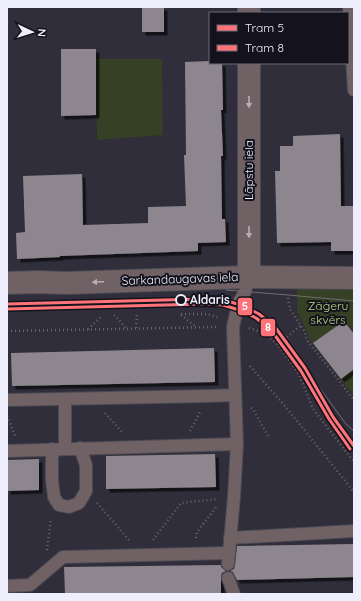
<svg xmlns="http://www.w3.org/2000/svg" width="361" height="601" font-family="Quicksand,sans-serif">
<defs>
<filter id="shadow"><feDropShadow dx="3.5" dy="3.5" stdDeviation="0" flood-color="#0009"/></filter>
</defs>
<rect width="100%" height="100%" fill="#2f2e3a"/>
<g fill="#364024">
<polygon points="96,59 162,59 163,135 97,140"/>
<polygon points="297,287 354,287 354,396 310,340 307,331 297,312"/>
</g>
<g fill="#8d868e" filter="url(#shadow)">
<rect x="142" y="7" width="22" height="25"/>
<polygon points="61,49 96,49 96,115 61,116"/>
<polygon points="210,61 210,63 222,63 223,110 221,110 223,156 221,156 222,219 225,219 226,242 198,243 198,251 60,256 60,257 17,259 16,233 25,232 23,176 82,174 83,225 148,223 148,207 186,206 184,155 186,155 185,62"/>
<polygon points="340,134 341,206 354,206 354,251 331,251 331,242 277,243 275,171 280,171 280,146 293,146 293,136"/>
<polygon points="344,321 354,334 354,369 341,379 313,343"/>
<polygon points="214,348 215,382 12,386 11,353"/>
<polygon points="215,454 216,487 106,489 106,456"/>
<polygon points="39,459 39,490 7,491 7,460"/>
<polygon points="354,544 354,577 237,580 233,572 230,571 234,569 235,565 237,546"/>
<polygon points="221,565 221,567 226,571 222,573 221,576 221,594 65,594 64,567"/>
</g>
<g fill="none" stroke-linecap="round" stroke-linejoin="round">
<g stroke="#4b4a54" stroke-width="14">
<g id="service">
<polyline points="349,7 354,90"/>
<polyline points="65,399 65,449"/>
<polyline points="7,400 208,396 235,395"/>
<polyline points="52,449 52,480 54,497 59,505 69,507 79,503 86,491 86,465 80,448"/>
<polyline points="7,451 237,444"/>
<polyline points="230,538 354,531"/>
<polyline points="228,564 234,497 237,444 233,327 237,309 239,302 245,292 249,277"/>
<polyline points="228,578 234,594"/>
<polyline points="7,586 30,585 63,557 229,553"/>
</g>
</g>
<g stroke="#4b4a54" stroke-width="24">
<g id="minor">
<polyline points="249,7 249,13"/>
<polyline points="249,63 249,277"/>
<polyline points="7,283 38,282 66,283 249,277 354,278"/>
</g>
</g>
<g stroke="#6d656a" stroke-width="2.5" stroke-dasharray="1 3" stroke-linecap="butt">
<polyline points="288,298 290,309 305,332 307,340 354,400"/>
<polyline points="181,314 207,314 220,318"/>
<polyline points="114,315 127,329"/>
<polyline points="181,315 196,327"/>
<polyline points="136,328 137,315"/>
<polyline points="249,328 264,333 278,345 299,374 313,409 354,462"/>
<polyline points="88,329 102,316"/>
<polyline points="7,331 218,327"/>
<polyline points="278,345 300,326"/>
<polyline points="250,366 285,406 354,492"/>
<polyline points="251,408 253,409 268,436"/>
<polyline points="105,413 122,432"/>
<polyline points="7,416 15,436"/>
<polyline points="190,431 200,412"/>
<polyline points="97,503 129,540"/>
<polyline points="196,538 197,532 217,506"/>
<polyline points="153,540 181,503 218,499"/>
<polyline points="47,550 51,519"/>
</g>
<use href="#service" stroke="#6f6164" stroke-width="12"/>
<use href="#minor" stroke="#6f6164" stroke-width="22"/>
<g stroke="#726b71" stroke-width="1">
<polyline points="226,290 288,295 354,301"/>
<polyline points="305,368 346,424 354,431"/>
</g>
<g stroke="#14131d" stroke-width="6">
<polyline id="tram-1" points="7,304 204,299 224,300 244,306 259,314 275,327 305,368 333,417 354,446"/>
</g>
<g stroke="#14131d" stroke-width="6">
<polyline id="tram-2" points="7,309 204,304 223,305 242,311 256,318 271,330 301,371 329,419 350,449"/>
</g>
<use href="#tram-1" stroke="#ff7379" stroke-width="3"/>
<use href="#tram-2" stroke="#ff7379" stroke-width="3"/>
</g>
<defs><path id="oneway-solid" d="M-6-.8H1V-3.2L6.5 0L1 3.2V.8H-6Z"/></defs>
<g fill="#b5afb8">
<use href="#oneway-solid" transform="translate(249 102) rotate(90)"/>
<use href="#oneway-solid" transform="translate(249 232) rotate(90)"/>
<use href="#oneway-solid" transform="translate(98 282) rotate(178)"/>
</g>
<circle fill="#14131d" stroke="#eeeefd" stroke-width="2" cx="181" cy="300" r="5"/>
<g text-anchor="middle" stroke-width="4" stroke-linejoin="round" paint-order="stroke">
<g font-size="12" fill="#eeeefd" stroke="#14131d">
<text transform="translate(249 170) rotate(-90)" y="4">Lāpstu iela</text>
<text transform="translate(180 279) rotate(-2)" y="4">Sarkandaugavas iela</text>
</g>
<g font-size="12" font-weight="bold" fill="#eeeefd" stroke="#14131d" text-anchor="start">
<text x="190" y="304">Aldaris</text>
</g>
<g font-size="12" fill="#bad983" stroke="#14131d">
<text x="328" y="310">Zāģeru<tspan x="328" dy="14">skvērs</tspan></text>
</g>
</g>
<g stroke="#14131d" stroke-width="1.5">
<rect x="237" y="297" width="16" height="19" rx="4" fill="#ff7379"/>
<rect x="260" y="318" width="16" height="19" rx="4" fill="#ff7379"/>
</g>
<g font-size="11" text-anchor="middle" font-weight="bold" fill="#fff">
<text x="245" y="310">5</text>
<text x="268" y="331">8</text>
</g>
<rect width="361" height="601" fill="none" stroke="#eeeefd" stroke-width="16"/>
<rect x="209" y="12" width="140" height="52" fill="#14131d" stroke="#6b6b77"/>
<rect x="217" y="25" width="20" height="6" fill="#ff7379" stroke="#6b6b77"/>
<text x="245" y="32" font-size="12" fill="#eeeefd">Tram 5</text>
<rect x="217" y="45" width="20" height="6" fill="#ff7379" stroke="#6b6b77"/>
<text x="245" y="52" font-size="12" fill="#eeeefd">Tram 8</text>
<g transform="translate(32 32) rotate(94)" stroke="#14131d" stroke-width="3" paint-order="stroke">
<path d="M0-3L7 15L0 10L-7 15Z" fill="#eeeefd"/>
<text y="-6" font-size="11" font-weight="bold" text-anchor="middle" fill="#eeeefd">N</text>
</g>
</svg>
